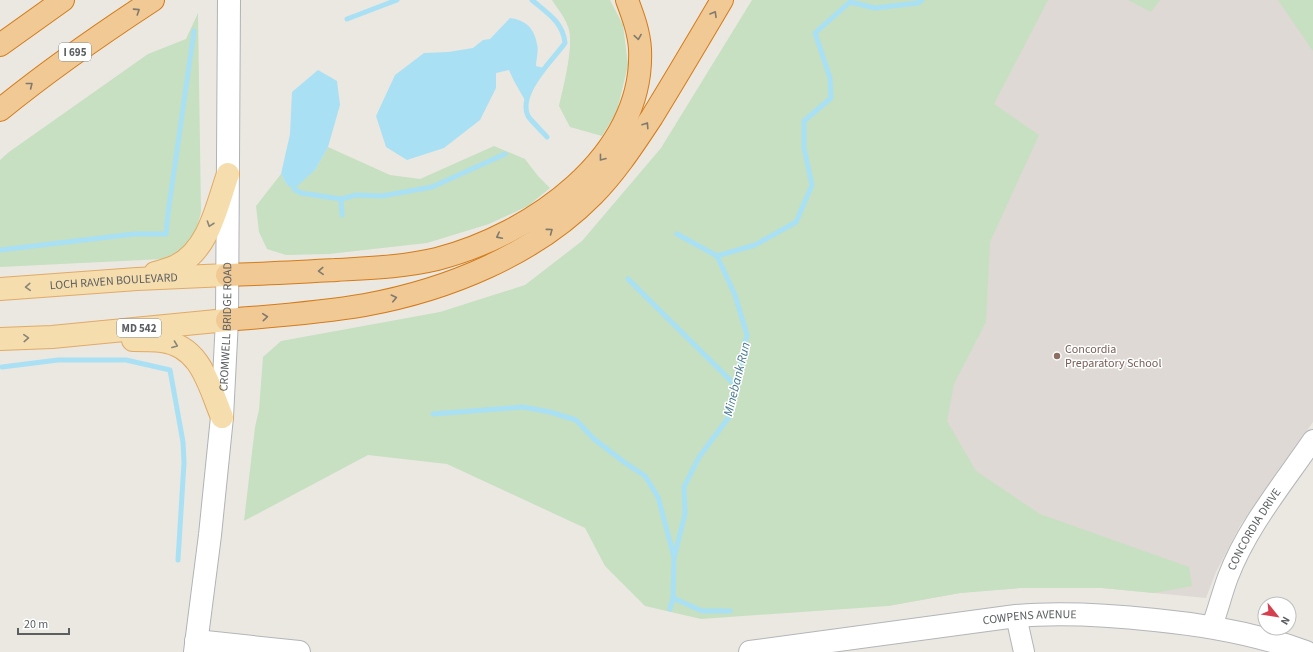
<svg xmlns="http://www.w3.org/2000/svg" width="1313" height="652" font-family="'Source Sans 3',sans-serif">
<rect width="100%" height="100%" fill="#ebe8e2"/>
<polygon fill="#ded9d4" points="1035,0 1313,0 1313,422 1241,524 1216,572 1206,598 1102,588 1020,588 960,593 888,606 772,593"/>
<g fill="#c6e0c1">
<path d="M552,0H610L623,25L628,65L617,111L602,136L570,127L559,106C563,88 575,43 568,27C565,17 557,8 552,0Z"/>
<polygon points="752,0 1048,0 994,104 1039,135 990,242 986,322 954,384 947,421 976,471 1040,514 1189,567 1192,586 1154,593 1102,588 1020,588 960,593 888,606 701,619 645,606 605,566 585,528 447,464 368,455 244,521 255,427 259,410 263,357 281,341 440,312 525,285 582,241 661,148"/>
<polygon points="1128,0 1160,0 1151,12"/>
<polygon points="1278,0 1313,0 1313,51"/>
<path d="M198,13L201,212C194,241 191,247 163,259L0,267V160L9,152L148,54L186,39Z"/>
<polygon points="494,146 525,159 538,176 550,188 528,206 489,224 427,243 329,254 286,255 267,249 259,232 256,206 281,174 287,185 315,170 328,147 390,175 420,179"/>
</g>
<g fill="#a9e0f4">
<path d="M510,18C526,20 534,28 537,44C539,51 536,60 536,66L544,68L532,87L526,102L514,81L509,70L496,73V88L480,120L444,148L407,160L386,147L376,116L395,75L424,53L448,52L473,48L483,40L490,39Z"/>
<polygon points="318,70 337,81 340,105 328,147 315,170 294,189 287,185 281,174 290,134 292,92"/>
</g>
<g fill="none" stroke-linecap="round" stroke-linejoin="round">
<g stroke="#a9e0f4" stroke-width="5">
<path d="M532,0C547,13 563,22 565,43C553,60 517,93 528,116C532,122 542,131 547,137"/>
<polyline points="347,19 397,0"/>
<polyline points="294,189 301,193 341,199 356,195 382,196 432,187 505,154"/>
<polyline points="341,199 342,215"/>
<polyline points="677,234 717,256"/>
<polyline points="0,250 134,234 166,234 168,213 194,31"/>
<polyline points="628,279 735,385"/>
<polyline points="2,367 58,360 126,360 170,370 183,442 184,463 178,560"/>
<polyline points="433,414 523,407 550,412 576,420 594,439 624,462 645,476 658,497 674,557"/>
<polyline points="673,598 702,611 730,611"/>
<polyline points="670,609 673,598 674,558 685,514 684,487 699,457 729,417 735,385 747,335 735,295 717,256 755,245 796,222 812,185 804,148 804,121 831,98 830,78 815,33 850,2 875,8 918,3 922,0"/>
</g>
<g stroke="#b3b5b8" stroke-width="22">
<g id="minor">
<polyline points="1016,616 1024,652"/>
<path id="s1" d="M1212,626C1218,610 1222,593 1228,577C1247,527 1283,484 1313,440"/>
</g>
</g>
<g stroke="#b3b5b8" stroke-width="24">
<g id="tertiary">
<polyline points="196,641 299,652"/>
<path id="s2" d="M750,652L1016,616C1063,612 1109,615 1155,620C1207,625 1257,634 1306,652"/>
</g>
</g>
<g stroke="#afb3b6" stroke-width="24">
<g id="secondary">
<path id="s3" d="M195,652L210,535L222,417L227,320L229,0"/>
</g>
</g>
<g stroke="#e0aa67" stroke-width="24">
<g id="primary">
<path d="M155,273C162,271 169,269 176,266C209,250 217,205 228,174"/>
<path id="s4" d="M0,289L137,279L227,275"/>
<polyline points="0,339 52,337 227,320"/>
<path d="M133,340C143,340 152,340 162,341C201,346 209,386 222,417"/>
</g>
</g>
<g stroke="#d37b1a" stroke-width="24">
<g id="motorway">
<polyline points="0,45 63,0"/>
<path d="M0,110C49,70 101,34 153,0"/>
<path d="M227,275C263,274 299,272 336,270C371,268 403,267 437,259C530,235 645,157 640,49C639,32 633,16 627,0"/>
<path d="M227,320C273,316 319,313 365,305C447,290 534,255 593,195C616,172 634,144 652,117C676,78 699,39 722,0"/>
</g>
</g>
<use href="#minor" stroke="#fff" stroke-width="20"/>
<use href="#tertiary" stroke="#fff" stroke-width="22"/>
<use href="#secondary" stroke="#fff" stroke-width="22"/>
<use href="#primary" stroke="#f5ddae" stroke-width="22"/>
<use href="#motorway" stroke="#f0c995" stroke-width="22"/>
</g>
<defs><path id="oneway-chevron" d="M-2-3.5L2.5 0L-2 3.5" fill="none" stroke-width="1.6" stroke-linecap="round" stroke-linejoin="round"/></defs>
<g stroke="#807a6e">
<use href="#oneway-chevron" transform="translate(137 11) rotate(-33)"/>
<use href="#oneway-chevron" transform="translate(714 14) rotate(-60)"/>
<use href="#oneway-chevron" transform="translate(638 37) rotate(81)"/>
<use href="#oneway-chevron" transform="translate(30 85) rotate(-38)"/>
<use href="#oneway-chevron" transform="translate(646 125) rotate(-57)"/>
<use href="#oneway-chevron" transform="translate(602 158) rotate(128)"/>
<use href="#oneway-chevron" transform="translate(550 231) rotate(-37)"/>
<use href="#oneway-chevron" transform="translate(499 236) rotate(153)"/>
<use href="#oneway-chevron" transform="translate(321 271) rotate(177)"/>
<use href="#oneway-chevron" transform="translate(394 298) rotate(-13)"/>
<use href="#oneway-chevron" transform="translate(265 317) rotate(-5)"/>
</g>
<g stroke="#898578">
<use href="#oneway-chevron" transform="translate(210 224) rotate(109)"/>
<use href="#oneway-chevron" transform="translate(28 287) rotate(176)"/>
<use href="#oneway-chevron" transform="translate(26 338) rotate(-3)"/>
<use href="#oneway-chevron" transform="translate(175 345) rotate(21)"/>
</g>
<circle fill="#8d6e63" stroke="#fff" stroke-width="1.5" cx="1057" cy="356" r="4"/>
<g text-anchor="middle" stroke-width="3" stroke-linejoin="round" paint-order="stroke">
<g fill="#fff" stroke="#8c8f90" stroke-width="1">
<rect x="59" y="43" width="32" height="18" rx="3"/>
<rect x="117" y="319" width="44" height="18" rx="3"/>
</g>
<g font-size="11" font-weight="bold" fill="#5b5f61">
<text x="75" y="56">I 695</text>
<text x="139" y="332">MD 542</text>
</g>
<g font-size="12" fill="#5b5f61" stroke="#fff">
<text dy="4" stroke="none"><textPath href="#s4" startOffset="114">LOCH RAVEN BOULEVARD</textPath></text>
<text dy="4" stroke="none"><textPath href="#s3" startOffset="327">CROMWELL BRIDGE ROAD</textPath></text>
<text dy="4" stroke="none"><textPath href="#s1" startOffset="106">CONCORDIA DRIVE</textPath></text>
<text dy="4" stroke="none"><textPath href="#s2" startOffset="282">COWPENS AVENUE</textPath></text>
</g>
<g font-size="12" fill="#785e54" stroke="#fff" text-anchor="start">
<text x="1065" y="353">Concordia<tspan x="1065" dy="14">Preparatory School</tspan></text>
</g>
<g font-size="13" font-style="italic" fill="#437793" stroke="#fff">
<text transform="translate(736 379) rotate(-76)" y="5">Minebank Run</text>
</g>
</g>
<g transform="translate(1277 616) rotate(120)"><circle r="19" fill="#ffffff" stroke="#bdbfc0"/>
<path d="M0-3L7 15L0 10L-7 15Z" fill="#d4404d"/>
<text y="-6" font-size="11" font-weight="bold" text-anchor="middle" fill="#5b5f61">N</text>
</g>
<path d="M18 628v6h51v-6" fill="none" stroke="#5b5f61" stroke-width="2"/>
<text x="24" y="628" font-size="12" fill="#5b5f61" stroke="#ffffff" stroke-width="3" paint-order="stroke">20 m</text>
</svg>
